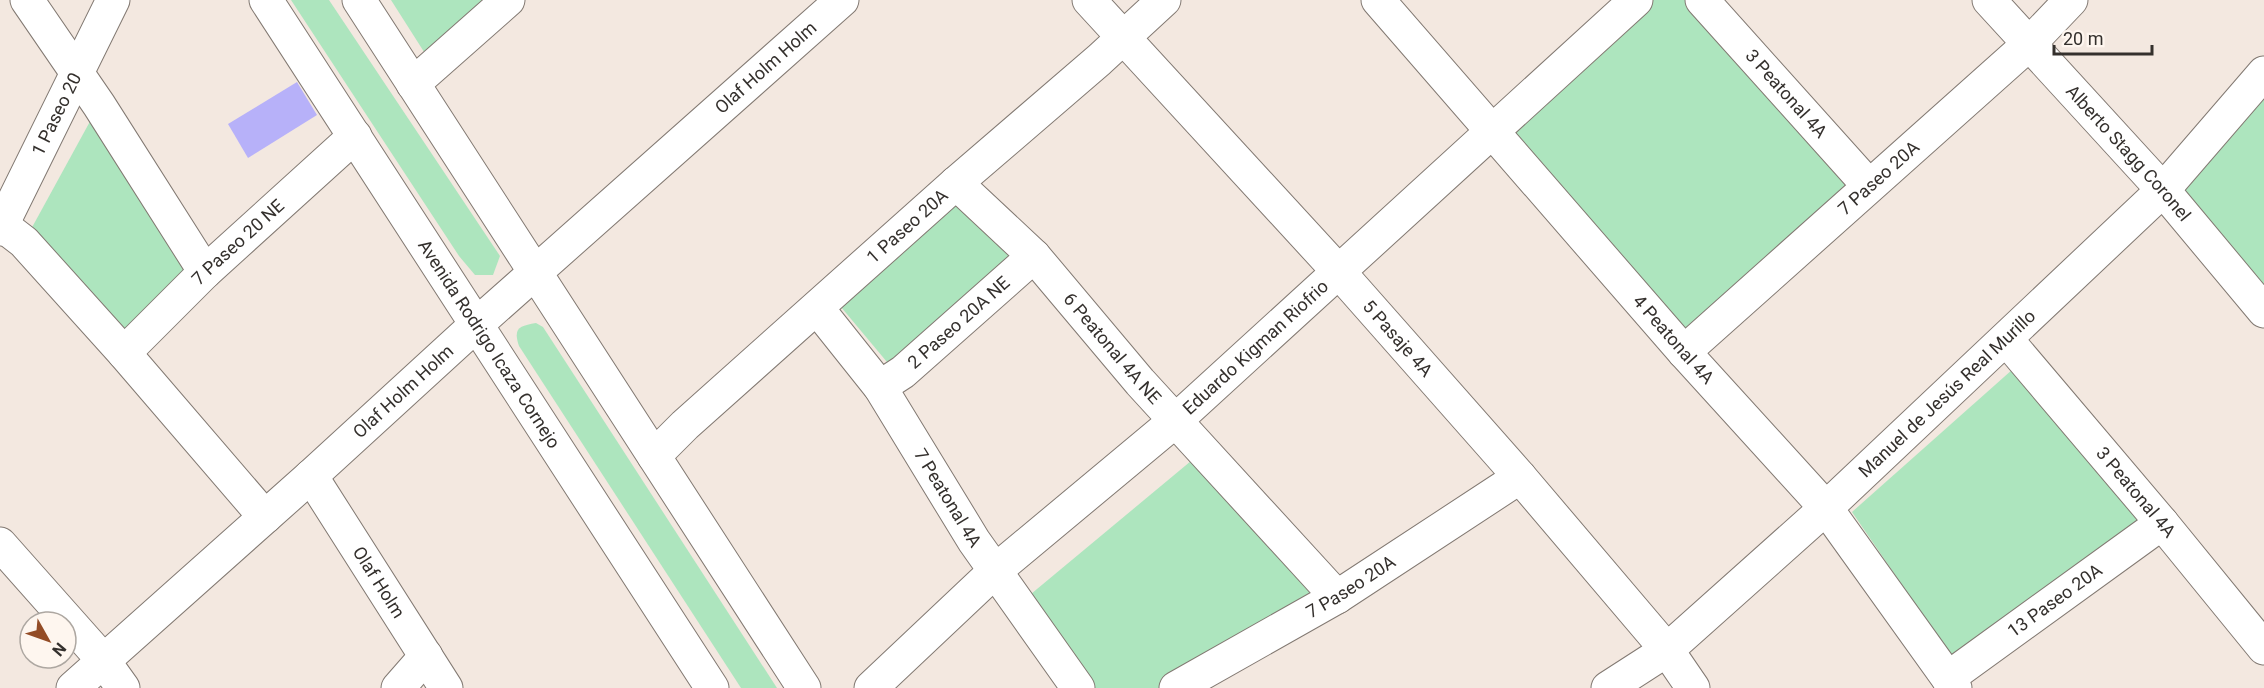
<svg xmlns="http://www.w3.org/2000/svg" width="2264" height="688" font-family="Roboto,sans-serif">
<rect width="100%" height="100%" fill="#f3e8e0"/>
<g fill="#ade5be">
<polygon points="291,0 329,0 500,256 493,275 475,275 459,256"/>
<polygon points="391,0 490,0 426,55"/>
<polygon points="1636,0 1702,0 1869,186 1684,352 1492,131"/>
<polygon points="2264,73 2264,311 2163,190"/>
<polygon points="99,105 205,272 124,353 24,242"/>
<polygon points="956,183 1029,260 897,374 841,307"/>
<path d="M536,323L543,327L777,688H741L519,346C513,328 519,326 536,323Z"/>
<polygon points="2013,369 2150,530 1963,674 1852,512"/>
<polygon points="1203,451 1334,597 1170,688 1085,688 1025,599"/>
</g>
<polygon fill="#b7b1f9" points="297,82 317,115 248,158 228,124"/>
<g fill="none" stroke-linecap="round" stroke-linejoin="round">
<g stroke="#827972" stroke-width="35">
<g id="street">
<polyline points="27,0 99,105 205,272"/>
<path id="s1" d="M1089,0L1339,272L1520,477L1667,650L1693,688"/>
<path id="s2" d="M1378,0L1684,352L1826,508L1955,688"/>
<path id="s3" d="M1702,0L1869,186"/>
<path id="s4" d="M1989,0L2163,190L2264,311"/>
<polyline points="413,84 508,0"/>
<path id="s5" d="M956,183L1034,256L1140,382L1337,597"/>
<polyline points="2,225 24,242 124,353 265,517"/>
<path id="s6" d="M0,229L113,0"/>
<path id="s7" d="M817,308L880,387L974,541L1078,688"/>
<path id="s8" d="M2006,339L2162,523L2264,648"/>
<path id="s9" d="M1684,352L2029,44L2071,0"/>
<path id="s10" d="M124,353L205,272L355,136"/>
<path id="s11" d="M880,387L903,372L1034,256"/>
<path id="s12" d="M654,456L685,425L956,183L1099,60L1164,0"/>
<path id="s13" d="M311,476L446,688"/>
<polyline points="0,544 103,660 123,688"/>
<path id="s14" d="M1948,678L2162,523"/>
<path id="s15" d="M73,688L311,476L477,324L842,0"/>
<polyline points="398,688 426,656"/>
<path id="s16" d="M871,688L995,571L1175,421L1636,0"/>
<path id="s17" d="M1176,688L1337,597L1520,477"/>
<path id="s18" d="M1608,688L1667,650L1826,508L2163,190L2264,73"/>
</g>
</g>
<g stroke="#827972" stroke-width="35">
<g id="secondary">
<path id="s19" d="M266,0L712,688"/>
<polyline points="359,0 804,688"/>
</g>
</g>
<use href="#street" stroke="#fff" stroke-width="33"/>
<use href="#secondary" stroke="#fff" stroke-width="33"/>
</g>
<g text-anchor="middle" stroke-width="4.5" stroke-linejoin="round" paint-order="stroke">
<g font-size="18" fill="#34302d" stroke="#fef6ef">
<text dy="6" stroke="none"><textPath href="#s15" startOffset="930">Olaf Holm Holm</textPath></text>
<text dy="6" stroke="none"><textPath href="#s3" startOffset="126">3 Peatonal 4A</textPath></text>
<text dy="6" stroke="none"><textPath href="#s6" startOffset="128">1 Paseo 20</textPath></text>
<text dy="6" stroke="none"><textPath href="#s4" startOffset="207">Alberto Stagg Coronel</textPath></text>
<text dy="6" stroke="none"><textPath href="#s9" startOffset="261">7 Paseo 20A</textPath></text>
<text dy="6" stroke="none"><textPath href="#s12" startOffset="342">1 Paseo 20A</textPath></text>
<text dy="6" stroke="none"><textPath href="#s10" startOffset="159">7 Paseo 20 NE</textPath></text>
<text dy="6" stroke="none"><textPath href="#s11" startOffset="102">2 Paseo 20A NE</textPath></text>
<text dy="6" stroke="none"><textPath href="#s1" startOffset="458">5 Pasaje 4A</textPath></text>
<text dy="6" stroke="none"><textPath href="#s2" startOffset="450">4 Peatonal 4A</textPath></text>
<text dy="6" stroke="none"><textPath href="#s19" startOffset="410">Avenida Rodrigo Icaza Cornejo</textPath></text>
<text dy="6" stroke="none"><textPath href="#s16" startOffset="514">Eduardo Kigman Riofrio</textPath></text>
<text dy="6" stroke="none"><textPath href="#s5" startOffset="228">6 Peatonal 4A NE</textPath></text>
<text dy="6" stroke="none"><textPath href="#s15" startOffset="444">Olaf Holm Holm</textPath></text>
<text dy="6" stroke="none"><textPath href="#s18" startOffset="450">Manuel de Jesús Real Murillo</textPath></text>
<text dy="6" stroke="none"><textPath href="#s8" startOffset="201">3 Peatonal 4A</textPath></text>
<text dy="6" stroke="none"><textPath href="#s7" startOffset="231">7 Peatonal 4A</textPath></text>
<text dy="6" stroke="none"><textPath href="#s13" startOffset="126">Olaf Holm</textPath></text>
<text dy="6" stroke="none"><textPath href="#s17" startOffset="202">7 Paseo 20A</textPath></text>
<text dy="6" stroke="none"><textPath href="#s14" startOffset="132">13 Paseo 20A</textPath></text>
</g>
</g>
<g transform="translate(48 640) rotate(130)"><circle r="28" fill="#fef6ef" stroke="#ada7a1" stroke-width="1.5"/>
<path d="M0-4.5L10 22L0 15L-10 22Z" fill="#934c26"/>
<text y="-9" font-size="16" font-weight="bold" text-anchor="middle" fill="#34302d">N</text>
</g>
<path d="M2054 45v9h98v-9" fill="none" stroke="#34302d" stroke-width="3"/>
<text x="2063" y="45" font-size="18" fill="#34302d" stroke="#fef6ef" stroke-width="4.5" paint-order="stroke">20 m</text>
</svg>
